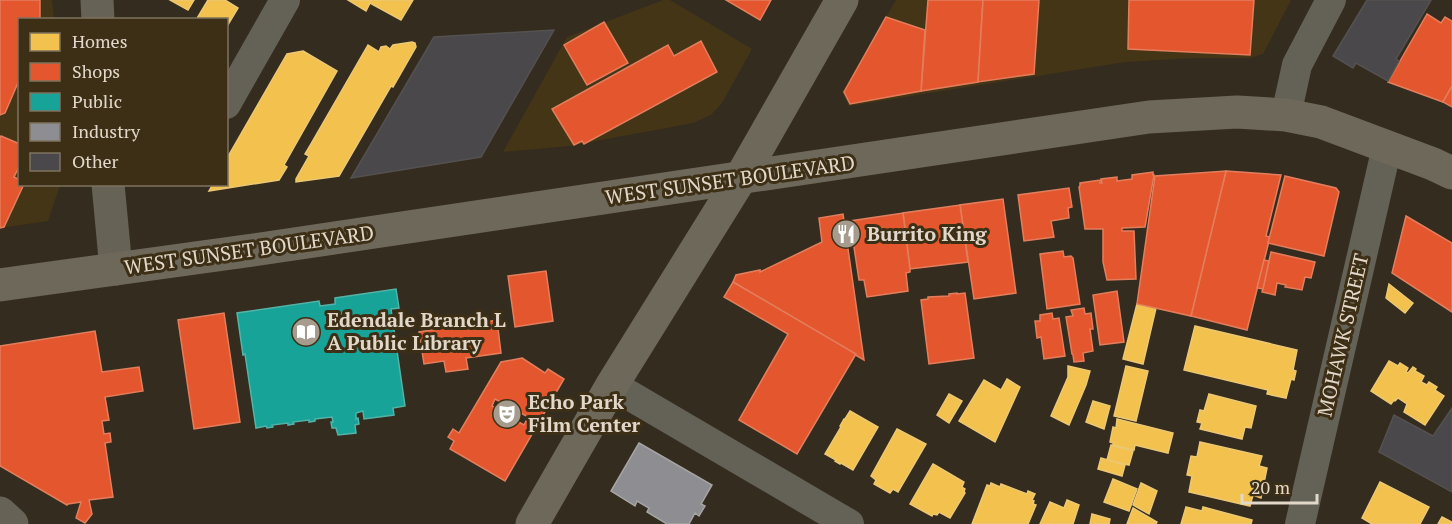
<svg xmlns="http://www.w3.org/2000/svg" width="1452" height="524" font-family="'PT Serif',serif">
<rect width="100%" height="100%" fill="#342c1f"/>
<g fill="#453517">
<polygon points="0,0 52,0 54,19 20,20 20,184 60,185 48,221 0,228"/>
<polygon points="663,0 670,0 752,49 722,103 711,115 693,123 569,146 503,152 567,37"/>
<polygon points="896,0 1291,0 1263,54 1250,58 1195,58 1125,62 849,106 842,92"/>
</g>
<g fill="#f2c14e" stroke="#edc873" stroke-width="1.5">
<polygon points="170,0 194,0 188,10"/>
<polygon points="208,0 225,0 238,8 226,28 226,20 196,20"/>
<polygon points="348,0 413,0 401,20 370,3 366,11"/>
<polygon points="412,42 415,43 416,47 393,87 391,86 339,176 296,182 296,179 309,156 305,154 311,144 368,45 379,52 381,47 386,46 390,49 393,45"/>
<polygon points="303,51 337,71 284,165 287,167 279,180 209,191 213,184 226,184 226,160 287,54"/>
<polygon points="1389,284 1413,303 1405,313 1386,298"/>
<polygon points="1137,304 1156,308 1143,364 1123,359"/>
<polygon points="1195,326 1297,350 1293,370 1296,371 1294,380 1291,379 1286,398 1267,394 1268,390 1184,370"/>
<polygon points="1389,361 1398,366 1400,363 1408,368 1406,372 1408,373 1413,367 1416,369 1415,371 1424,376 1421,382 1427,385 1429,382 1437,387 1435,390 1444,396 1425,425 1404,412 1407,404 1398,398 1395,401 1394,400 1391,404 1371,391"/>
<polygon points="1068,366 1090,371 1086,385 1069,425 1051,416 1068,377"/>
<polygon points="1126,366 1148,371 1136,421 1114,416"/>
<polygon points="1007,379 1020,387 995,442 959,421 984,380 1001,390"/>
<polygon points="949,394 962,401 949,423 937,415"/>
<polygon points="1209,394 1256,406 1251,428 1245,427 1242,439 1200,429 1202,423 1197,422 1200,410 1204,411"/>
<polygon points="1093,401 1110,406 1104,429 1086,422"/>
<polygon points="850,411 878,427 853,470 841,463 840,464 835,461 836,460 825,454 841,427 840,426 844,419 845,419"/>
<polygon points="1117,419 1173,433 1168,453 1135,445 1134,450 1113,445 1113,443 1110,442 1113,427 1116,428"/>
<polygon points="897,429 926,444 898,492 893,489 890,493 874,484 876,480 871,476"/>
<polygon points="1200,442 1262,456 1259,466 1267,468 1261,498 1253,495 1250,506 1189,492 1192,476 1187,475 1191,456 1197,457"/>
<polygon points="1111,445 1133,451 1129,465 1107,460"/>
<polygon points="1101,458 1125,465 1122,476 1098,469"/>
<polygon points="933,464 964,482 962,487 965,489 964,491 965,493 950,518 939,512 937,515 933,514 932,516 910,504"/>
<polygon points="1113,479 1137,489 1129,511 1104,502"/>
<polygon points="1380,482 1429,507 1420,524 1372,524 1362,518"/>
<polygon points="991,483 1000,487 1001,484 1027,494 1028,491 1035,494 1032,500 1034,501 1033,504 1036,505 1028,524 972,524 987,485 990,486"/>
<polygon points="1141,483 1157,491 1149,514 1133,505"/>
<polygon points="1067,500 1079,505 1073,524 1040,524 1050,502 1064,508"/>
<polygon points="1186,507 1202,511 1203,507 1252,520 1251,524 1181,524"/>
<polygon points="1133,508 1157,522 1156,524 1127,524"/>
<polygon points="1092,514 1110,519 1109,524 1090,524"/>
<polygon points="1442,517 1452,522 1452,524 1438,524"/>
</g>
<g fill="#e4572e" stroke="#e37e5d" stroke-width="1.5" fill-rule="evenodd">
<polygon points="0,0 40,0 40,20 20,20 20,78 5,113 0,115"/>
<polygon points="726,0 771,0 760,20"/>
<polygon points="928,0 983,0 978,82 921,91"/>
<polygon points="983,0 1039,0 1034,74 978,82"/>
<polygon points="1129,0 1254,0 1250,55 1128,49"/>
<polygon points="1427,14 1441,23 1445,17 1452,21 1452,86 1443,102 1388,82"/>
<polygon points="886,17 925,30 921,91 850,104 844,92"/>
<polygon points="604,22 628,63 587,85 564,45"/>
<polygon points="701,41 717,72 584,144 582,141 574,145 552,109 668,45 674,56"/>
<polygon points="1452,86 1452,107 1443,102"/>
<polygon points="1,136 20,144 20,165 14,177 20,180 20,184 24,184 4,227 0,228 0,138"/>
<polygon points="1226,171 1281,175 1266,236 1270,237 1247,330 1191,316"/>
<polygon points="1226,171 1191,316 1137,304 1155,176"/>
<polygon points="1153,172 1153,175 1154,175 1145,227 1122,228 1122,231 1134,231 1136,279 1107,280 1103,262 1103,229 1085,229 1079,187 1080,186 1080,183 1100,180 1100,183 1102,183 1101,179 1117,177 1117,181 1132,179 1132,175"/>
<polygon points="1285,176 1336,188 1339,192 1324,256 1268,243"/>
<polygon points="1069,188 1072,207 1068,208 1069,218 1051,221 1054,237 1024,241 1018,195"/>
<polygon points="1003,199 1016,293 974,299 960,205"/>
<polygon points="960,205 968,262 910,269 903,213"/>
<polygon points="903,213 910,269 910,272 906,273 908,291 867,297 864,280 859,280 850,221"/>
<polygon points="843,214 864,360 733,282 736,275 760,270 760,272 822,242 819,218"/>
<polygon points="1406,216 1452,243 1452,312 1392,273"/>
<polygon points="1063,251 1064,257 1071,256 1073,258 1080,304 1047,309 1040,254"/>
<polygon points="1271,252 1315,262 1311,278 1305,277 1302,290 1285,287 1286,285 1277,283 1275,295 1262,292"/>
<polygon points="1264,260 1269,261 1263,289 1257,288"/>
<polygon points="546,271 553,321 515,327 508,276"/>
<polygon points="733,282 856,354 797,454 739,420 788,334 724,297"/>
<polygon points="1117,291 1124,342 1100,345 1093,295"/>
<polygon points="957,293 957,294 965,293 974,358 929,364 921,300 928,299 928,297 949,296 949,294"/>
<polygon points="1084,308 1085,314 1091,313 1093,329 1090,329 1093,351 1083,353 1084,361 1074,362 1073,355 1072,354 1066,317 1073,316 1071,310"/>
<polygon points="224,313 240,422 194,429 178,320"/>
<polygon points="1052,313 1053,319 1059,318 1065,356 1044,359 1041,337 1037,338 1035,321 1040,321 1040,315"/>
<polygon points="497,320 501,353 466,358 468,369 446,372 444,361 424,364 419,332"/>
<polygon points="95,331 102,372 139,367 143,391 105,397 109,420 102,421 104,434 110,433 111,442 105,443 113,497 89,500 92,514 85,523 76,518 81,502 68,504 67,505 0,466 0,346"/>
<path d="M522,358L545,373L548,369L564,379L505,481L450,449L454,441L448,437L453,429L459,433L501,362ZM495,399L510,407L506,414L492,406ZM514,409L528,417L524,425L510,417Z"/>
</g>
<polygon fill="#17a398" stroke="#54b3a7" stroke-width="1.5" points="396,289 399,308 391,309 405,406 393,408 394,415 364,419 363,411 356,413 356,419 358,418 359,424 355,425 356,433 338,435 336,428 332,428 331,422 333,422 332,417 315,419 315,421 309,422 309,420 293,422 294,424 288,425 288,423 272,425 273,427 267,428 266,426 256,428 245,354 243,355 237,313 319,301 320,306 335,304 335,298"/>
<polygon fill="#8d8d92" stroke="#a6a4a3" stroke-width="1.5" points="639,443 712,485 701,504 705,506 699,516 695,513 689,524 667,524 647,512 649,508 637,501 635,506 611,491"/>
<g fill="#4b484b" stroke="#545150" stroke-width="1.5">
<polygon points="1367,0 1431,0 1396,59 1399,61 1388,81 1356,63 1353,68 1333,56"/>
<polygon points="554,30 481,157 351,178 434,37"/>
<polygon points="1452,408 1452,492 1379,452 1394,415 1433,436"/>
</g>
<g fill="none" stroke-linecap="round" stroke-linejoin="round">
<g stroke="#646157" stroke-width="30">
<polyline points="226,104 285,0"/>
<polyline points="1286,115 1297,65 1331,0"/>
<polyline points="612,385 849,524"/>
<polyline points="1300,524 1387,147"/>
</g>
<g stroke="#676256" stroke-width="33">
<polyline points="97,0 98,20"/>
<polyline points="108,184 116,269"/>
<polyline points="0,513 12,524"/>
</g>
<g stroke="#6e685b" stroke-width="33">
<polyline points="0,285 260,249 1149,117 1237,112 1286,115 1321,122 1433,164 1452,173"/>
<polyline points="532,524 612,385 740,179 842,0"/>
</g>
</g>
<defs>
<g id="restaurant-disc" transform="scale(1.5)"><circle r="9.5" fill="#a59c8e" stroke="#3d2f16"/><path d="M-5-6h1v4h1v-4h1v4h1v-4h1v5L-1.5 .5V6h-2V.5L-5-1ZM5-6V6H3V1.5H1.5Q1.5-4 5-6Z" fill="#fff"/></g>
<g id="library-disc" transform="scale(1.5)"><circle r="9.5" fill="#a59c8e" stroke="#3d2f16"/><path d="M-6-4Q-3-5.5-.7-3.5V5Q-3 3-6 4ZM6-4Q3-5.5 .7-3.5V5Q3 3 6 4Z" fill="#fff"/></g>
<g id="theatre-disc" transform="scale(1.5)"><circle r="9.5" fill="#a59c8e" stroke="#3d2f16"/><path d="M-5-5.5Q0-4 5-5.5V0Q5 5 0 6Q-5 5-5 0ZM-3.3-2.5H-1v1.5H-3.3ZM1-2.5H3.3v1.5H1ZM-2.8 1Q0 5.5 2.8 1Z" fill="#fff"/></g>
</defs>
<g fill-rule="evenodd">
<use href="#restaurant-disc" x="846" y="234"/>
<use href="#library-disc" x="306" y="332"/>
<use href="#theatre-disc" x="507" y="414"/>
</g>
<g text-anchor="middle" stroke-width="6" stroke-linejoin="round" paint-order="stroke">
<g font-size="20" fill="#e2d8ca" stroke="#3d2f16">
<text transform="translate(730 180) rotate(-8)" y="7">WEST SUNSET BOULEVARD</text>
<text transform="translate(249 250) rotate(-8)" y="7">WEST SUNSET BOULEVARD</text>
<text transform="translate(1343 335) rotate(-77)" y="7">MOHAWK STREET</text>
</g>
<g font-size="20" font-weight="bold" fill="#e2d8ca" stroke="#3d2f16" text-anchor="start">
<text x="867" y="241">Burrito King</text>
<text x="327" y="327">Edendale Branch L<tspan x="327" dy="23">A Public Library</tspan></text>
<text x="528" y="409">Echo Park<tspan x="528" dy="23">Film Center</tspan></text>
</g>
</g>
<rect x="18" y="18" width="210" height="168" fill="#3d2f16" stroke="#7f735e" stroke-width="1.5"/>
<rect x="30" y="33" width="30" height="18" fill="#f2c14e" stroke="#7f735e" stroke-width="1.5"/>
<text x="72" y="48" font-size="18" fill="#e2d8ca">Homes</text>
<rect x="30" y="63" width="30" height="18" fill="#e4572e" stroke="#7f735e" stroke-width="1.5"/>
<text x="72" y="78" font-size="18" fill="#e2d8ca">Shops</text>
<rect x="30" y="93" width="30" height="18" fill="#17a398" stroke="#7f735e" stroke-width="1.5"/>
<text x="72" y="108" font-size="18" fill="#e2d8ca">Public</text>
<rect x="30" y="123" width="30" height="18" fill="#8d8d92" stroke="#7f735e" stroke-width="1.5"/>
<text x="72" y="138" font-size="18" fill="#e2d8ca">Industry</text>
<rect x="30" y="153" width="30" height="18" fill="#4b484b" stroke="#7f735e" stroke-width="1.5"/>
<text x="72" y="168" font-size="18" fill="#e2d8ca">Other</text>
<path d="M1242 494v9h75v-9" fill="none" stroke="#e2d8ca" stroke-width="3"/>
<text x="1251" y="494" font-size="18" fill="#e2d8ca" stroke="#3d2f16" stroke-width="4.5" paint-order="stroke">20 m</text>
</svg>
